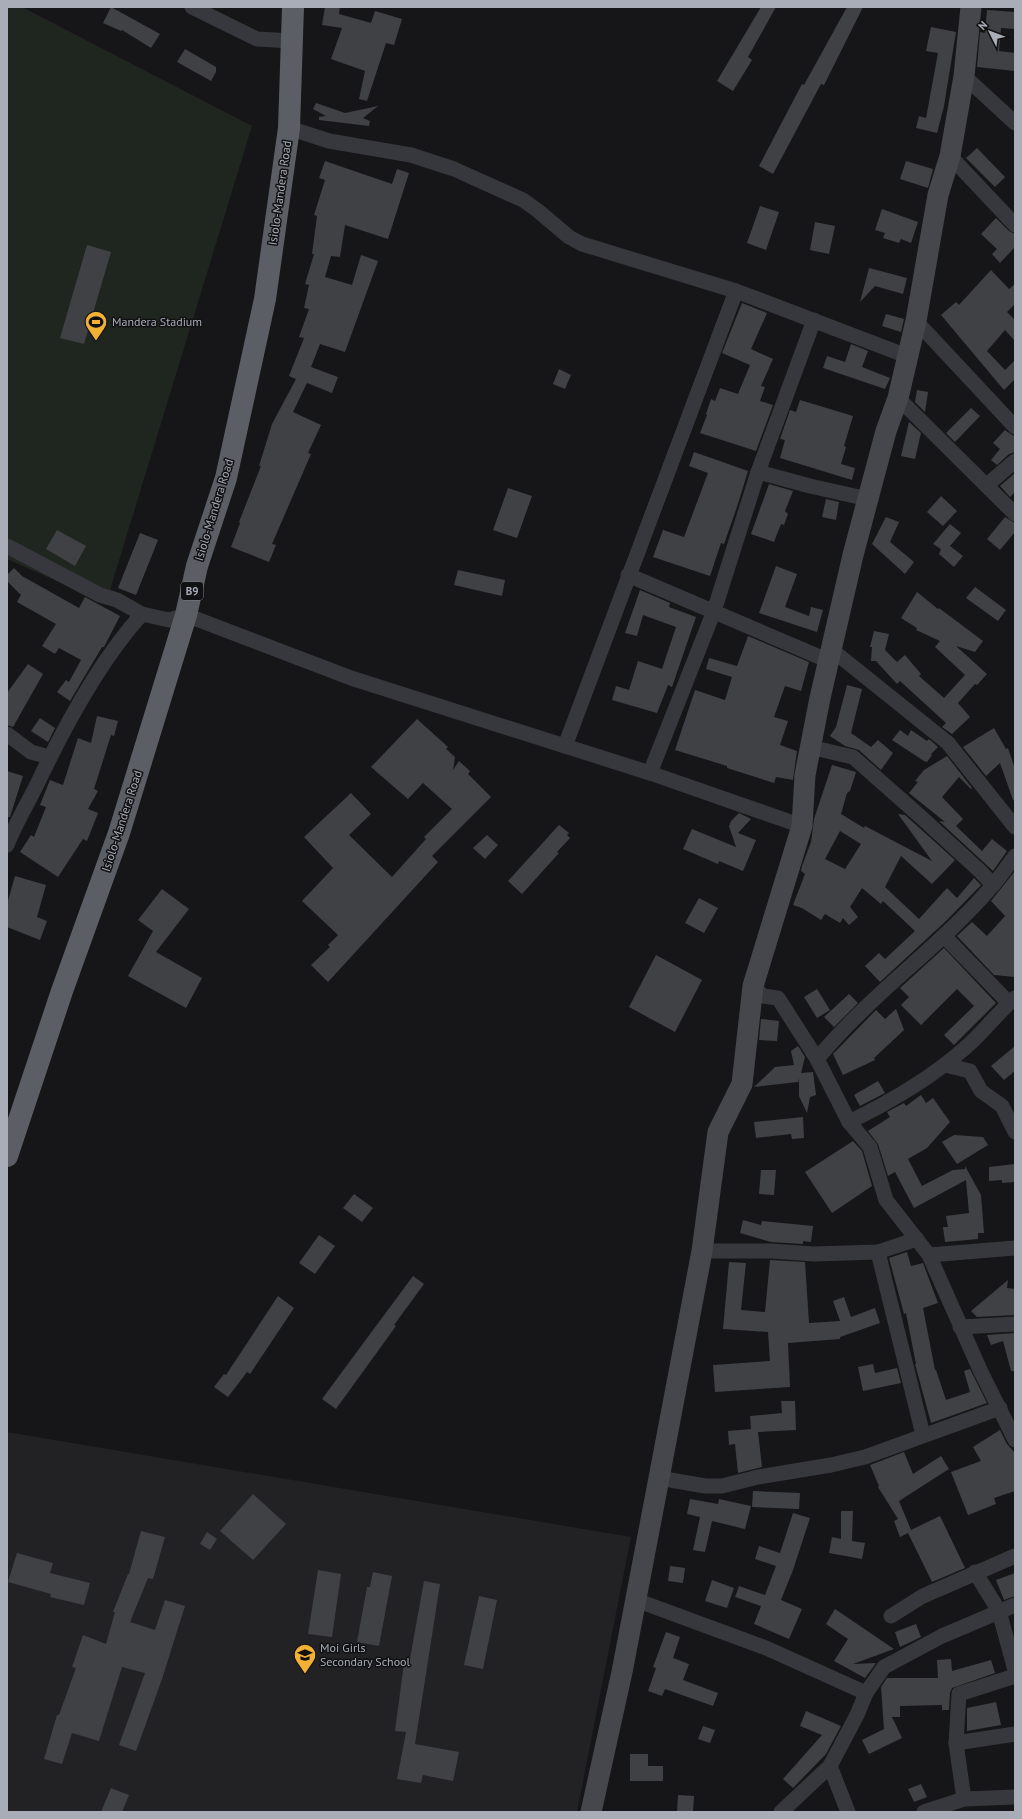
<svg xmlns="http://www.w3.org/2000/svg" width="1022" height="1819" font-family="'PT Sans',sans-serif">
<rect width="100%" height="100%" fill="#161618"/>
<polygon fill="#222225" points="7,1432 631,1537 577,1812 7,1812"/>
<polygon fill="#1e261f" points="7,7 22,7 252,126 106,603 7,559"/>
<g fill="#404145" fill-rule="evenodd">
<polygon points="111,7 160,34 151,48 122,30 121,31 103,23"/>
<polygon points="325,7 340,7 339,14 371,23 375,11 402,19 394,45 386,43 367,101 359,99 365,71 331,59 342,28 322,25"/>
<polygon points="761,7 776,7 748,57 752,60 733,91 717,81"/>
<polygon points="847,7 863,7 824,85 821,84 773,174 759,166 802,84 804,85"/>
<polygon points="987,10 1015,12 1015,29 1001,28 999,51 1015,53 1015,71 977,67 980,32 985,33"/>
<polygon points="931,27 956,32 944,106 937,133 916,128 919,116 926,118 938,53 926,51"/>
<polygon points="185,49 216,67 216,72 211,81 177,62"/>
<polygon points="316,103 345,113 378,106 363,118 370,121 369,126 319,120 319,117 326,116 313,109"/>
<polygon points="977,148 1005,177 995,187 966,158"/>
<polygon points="325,161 392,184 397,169 409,173 388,239 345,225 340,257 331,256 325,277 352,285 361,255 378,261 345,352 320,344 311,367 338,377 332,393 307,383 293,412 321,425 308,453 311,454 272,544 276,545 269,562 231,547 240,523 239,522 261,466 259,466 272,424 296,379 289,376 304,338 299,337 309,309 304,308 309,285 305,284 314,254 312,254 317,216 314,215 325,180 319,178"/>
<polygon points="906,161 933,169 928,188 900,179"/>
<polygon points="760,206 779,212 766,250 747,243"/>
<polygon points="882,209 918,222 911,243 901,239 899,243 883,238 885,233 875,230"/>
<polygon points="996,218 1009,231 1015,234 1015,247 1000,263 992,254 997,249 981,234"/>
<polygon points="815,222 835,226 829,254 810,250"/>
<polygon points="87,245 111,252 84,344 60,338"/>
<polygon points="869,268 907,278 903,294 875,286 860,302"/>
<polygon points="991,270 1009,289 1015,284 1015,304 1007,312 1015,320 1015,341 1005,330 987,351 1005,370 1015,360 1015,379 1004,390 941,315 956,302 959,305"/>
<polygon points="742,303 767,313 751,349 773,359 761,386 765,387 760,401 773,405 756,451 700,433 707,415 706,414 711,399 715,401 720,388 738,394 750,365 722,353"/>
<polygon points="886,314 904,319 901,332 882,326"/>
<polygon points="851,344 868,351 862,367 890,378 885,389 823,368 827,356 845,362"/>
<polygon points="559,369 571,375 565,389 553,384"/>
<polygon points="917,390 928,392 925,412 915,402"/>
<polygon points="800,400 853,416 844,446 846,447 841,464 855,468 852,480 780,458 785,440 780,439 790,410 796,412"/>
<polygon points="971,408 980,416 955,442 946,433"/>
<polygon points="909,422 921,433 915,459 901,456"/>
<polygon points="1005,430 1012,435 1015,436 1015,452 1009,454 997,465 991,460 1000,449 993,443"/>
<polygon points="694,452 748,471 737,507 724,544 721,543 710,576 653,557 663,530 684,537 708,473 689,466"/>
<polygon points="1015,473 1015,492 1010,497 1000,486"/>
<polygon points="769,484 793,491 785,511 788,514 784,525 781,524 774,542 751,534"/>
<polygon points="508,488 532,496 517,538 493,530"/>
<polygon points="941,496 957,511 943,526 927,512"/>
<polygon points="826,499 839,502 836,520 822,517"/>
<polygon points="886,517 899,522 890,542 914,562 905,574 872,544"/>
<polygon points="1005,517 1015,523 1015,532 1000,550 987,539"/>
<polygon points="950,524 961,533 950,546 963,556 954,567 939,554 941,549 933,544"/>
<polygon points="57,530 86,546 75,566 46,549"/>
<polygon points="140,533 158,540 136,595 118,588"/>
<polygon points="776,566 797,574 785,607 809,616 811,607 823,610 817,632 759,613"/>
<polygon points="14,568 22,576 79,608 85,597 120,616 104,647 102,647 70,701 57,692 66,680 69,682 81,660 59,648 55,654 42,646 56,624 17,602 21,595 7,581 7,575"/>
<polygon points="458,570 505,580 502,596 454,585"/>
<polygon points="975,587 1006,610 998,621 966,598"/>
<polygon points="640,590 670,603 669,607 696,617 672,687 668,685 657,713 612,700 616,686 629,690 638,661 662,669 676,627 643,615 637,636 625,633"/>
<polygon points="917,592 938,609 939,608 983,641 975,652 956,646 987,674 977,685 975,684 958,703 970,717 952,734 942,727 946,723 900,681 897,684 876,661 871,661 872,647 870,647 874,631 889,634 885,650 897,662 905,655 921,674 919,676 944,698 965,675 935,647 940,641 916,630 917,628 901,618"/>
<polygon points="748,636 809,662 801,691 785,686 774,717 788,721 780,745 797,751 793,780 776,777 774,783 727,768 727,766 675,750 695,690 725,700 732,677 706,669 709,658 737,666"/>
<polygon points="28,664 43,674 13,727 7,725 7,693"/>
<polygon points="847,685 862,689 851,733 871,747 878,740 893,753 881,770 859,750 845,746 830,736 836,727"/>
<polygon points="97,716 118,721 114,736 111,735 94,789 98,791 88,809 98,813 87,841 83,839 58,877 20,852 31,835 34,837 46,807 40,805 50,780 63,785 78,738 91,743"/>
<polygon points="40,718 55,728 48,742 31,731"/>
<polygon points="417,719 448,747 446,749 455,757 453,770 459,761 470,771 468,774 491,797 432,856 438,862 328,982 311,965 330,947 328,945 338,935 302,901 333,868 304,837 351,793 371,814 349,835 392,877 426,839 424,837 452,809 423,783 408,799 371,767"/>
<polygon points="994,728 1006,749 1008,748 1015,769 1015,799 1013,800 1000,763 986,776 963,747"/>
<polygon points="900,730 908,736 911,730 927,741 929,739 938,747 931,754 932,755 927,762 924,761 892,740"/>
<polygon points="947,756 972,788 971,789 959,777 942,797 963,819 956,826 982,851 992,839 1007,851 993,871 939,821 945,822 909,793 918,782 915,781 924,770"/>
<path d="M832,765L856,772L850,791L847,793L841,814L864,828L865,826L932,861L898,814L905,815L955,860L932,884L901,856L885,887L919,919L947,888L957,898L974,878L981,885L947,920L880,982L865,966L879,953L885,959L915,931L883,901L881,904L862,888L850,907L858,917L849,925L843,918L840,923L825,914L821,920L802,908L793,905L805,874L801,871L802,866L811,842L814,819ZM840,831L861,844L845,869L825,859Z"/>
<polygon points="7,771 23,776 10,817 7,817"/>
<polygon points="739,813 751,819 738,833 756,840 743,871 719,861 718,864 683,849 692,829 736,847 729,826 731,821"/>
<polygon points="559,825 569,833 567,835 570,838 557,852 559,853 522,894 508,881"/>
<polygon points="487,835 498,845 485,859 473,848"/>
<polygon points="1015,871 1015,977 994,975 957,936 972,922 987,936 1005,916 991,901"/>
<polygon points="15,876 46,885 37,917 47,921 40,940 7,927 7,904"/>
<polygon points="162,889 189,909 156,952 202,978 186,1008 128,976 153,931 138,920"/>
<polygon points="699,898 718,908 704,933 685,923"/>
<polygon points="944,948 996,1003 954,1045 944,1035 974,1006 957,989 921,1025 901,1005 909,997 900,988"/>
<polygon points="656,955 702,980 675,1032 629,1007"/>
<polygon points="817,989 830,1010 817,1018 804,997"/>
<polygon points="849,994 858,1003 834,1027 824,1017"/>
<polygon points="896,1009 904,1030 874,1058 875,1060 843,1075 833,1054 876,1010 885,1019"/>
<polygon points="761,1019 779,1021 777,1041 759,1040"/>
<polygon points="798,1046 805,1057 801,1073 813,1072 816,1095 810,1097 807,1113 799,1096 799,1078 798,1084 798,1082 754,1087 775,1067 794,1065 791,1051"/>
<polygon points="1015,1046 1015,1071 1004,1080 991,1066"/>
<polygon points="878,1081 885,1093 860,1106 854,1095"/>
<polygon points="921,1095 926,1103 933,1098 950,1122 927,1148 908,1159 922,1186 953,1170 965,1169 965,1166 981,1195 984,1233 978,1233 978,1239 945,1242 943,1227 948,1227 946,1216 969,1213 966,1180 914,1208 895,1172 888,1176 878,1144 868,1131 890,1117 887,1112 904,1103 906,1106"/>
<polygon points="803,1117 804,1138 792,1139 791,1134 756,1138 754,1122"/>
<polygon points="954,1135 983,1137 988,1145 957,1164 942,1142"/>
<polygon points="853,1141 862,1151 872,1186 832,1213 805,1172"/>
<polygon points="1015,1164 1015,1182 1002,1183 1002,1180 989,1181 989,1167"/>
<polygon points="761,1170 776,1170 774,1195 759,1194"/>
<polygon points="354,1194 373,1208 362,1222 343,1208"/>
<polygon points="743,1220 761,1225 762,1221 813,1226 811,1242 803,1241 803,1244 771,1242 740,1233"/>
<polygon points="319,1235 335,1246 315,1274 299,1263"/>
<polygon points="907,1252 911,1266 923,1263 938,1303 923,1308 935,1370 936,1370 946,1400 970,1392 964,1371 970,1369 987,1403 931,1423 915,1364 916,1364 906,1313 904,1314 889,1258"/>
<polygon points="770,1260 805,1262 809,1323 840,1321 833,1301 844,1297 851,1317 875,1308 880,1323 840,1337 840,1339 788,1343 790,1387 715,1392 713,1365 770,1361 768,1332 723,1329 729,1262 746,1263 741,1310 765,1312"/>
<polygon points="413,1276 424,1284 394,1325 396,1326 336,1409 322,1399"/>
<polygon points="1008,1280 1007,1288 1015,1289 1015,1315 977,1317 971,1311"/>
<polygon points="278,1296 294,1308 250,1374 247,1372 228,1397 214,1387 224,1374 226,1375"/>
<polygon points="1015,1333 1015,1371 1011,1371 1003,1341 991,1345 987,1335"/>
<polygon points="873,1364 875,1373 897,1368 901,1383 863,1391 858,1367"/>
<polygon points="781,1401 795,1401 796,1430 758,1432 762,1467 738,1473 735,1444 729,1445 728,1431 751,1429 750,1416 782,1413"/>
<polygon points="1000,1430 1007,1444 1015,1453 1015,1491 994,1498 996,1504 968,1515 951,1472 981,1461 973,1447"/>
<polygon points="904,1452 913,1474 941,1456 949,1469 899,1501 911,1530 940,1516 965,1568 932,1582 908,1533 900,1537 894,1521 898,1519 878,1487 879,1486 870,1465"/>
<polygon points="753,1491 800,1493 799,1509 752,1507"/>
<polygon points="253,1494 286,1524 253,1560 220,1531"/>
<polygon points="690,1499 718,1504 719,1499 751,1506 745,1529 712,1521 705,1552 693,1550 700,1517 687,1514"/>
<polygon points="841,1511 853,1511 852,1541 865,1543 862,1559 829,1553 832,1537 841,1539"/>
<polygon points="793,1513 810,1518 793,1570 781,1600 802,1609 789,1639 754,1624 761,1606 735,1597 739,1586 765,1595 776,1566 755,1559 759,1546 780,1553"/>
<polygon points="141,1531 165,1537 153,1579 148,1578 130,1622 155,1630 165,1600 185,1606 162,1679 136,1751 119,1745 145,1673 122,1667 99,1741 72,1733 62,1764 44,1759 57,1715 59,1715 76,1668 72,1667 83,1635 106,1644 115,1612 113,1612 128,1574 129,1574"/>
<polygon points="207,1532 217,1539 210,1550 200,1544"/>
<polygon points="17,1553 53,1563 50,1573 90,1583 84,1605 50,1597 51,1594 8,1582"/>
<polygon points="670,1566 685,1568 683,1583 668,1581"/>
<polygon points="318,1570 341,1574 332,1637 308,1634"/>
<polygon points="373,1572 392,1576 379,1646 357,1642 367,1587 370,1587"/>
<polygon points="1015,1573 1015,1596 1004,1600 996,1580"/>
<polygon points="712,1580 734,1588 727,1608 705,1601"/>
<polygon points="424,1581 440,1584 415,1744 459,1752 453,1781 423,1775 421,1783 397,1779 406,1732 395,1731 404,1663 409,1664"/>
<polygon points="479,1596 497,1600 483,1669 464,1665"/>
<polygon points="835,1609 894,1649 853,1664 876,1663 865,1678 834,1661 848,1639 826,1624"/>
<polygon points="916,1624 921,1637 900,1647 895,1632"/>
<polygon points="666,1632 680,1637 673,1658 689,1664 683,1680 718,1693 713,1706 665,1689 662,1696 648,1691 656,1668 653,1667"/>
<polygon points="951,1659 952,1671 991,1660 995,1673 952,1688 950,1693 949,1710 942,1710 942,1705 900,1706 900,1717 892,1717 902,1738 869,1754 862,1740 884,1729 881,1687 887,1678 938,1678 937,1660"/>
<polygon points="996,1702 1001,1725 967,1731 967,1708"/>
<polygon points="806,1711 841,1726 826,1754 793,1788 783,1779 822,1735 800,1726"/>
<polygon points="703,1726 715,1730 710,1743 698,1739"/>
<polygon points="630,1754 648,1754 648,1766 663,1766 663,1781 630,1781"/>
<polygon points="921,1784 927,1797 914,1802 908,1789"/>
<polygon points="111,1788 129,1795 122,1812 101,1812"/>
<polygon points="678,1795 694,1796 693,1812 677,1812"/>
</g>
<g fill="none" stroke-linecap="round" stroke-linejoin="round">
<g stroke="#37383d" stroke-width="15">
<polyline points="192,7 257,39 293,41"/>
<polyline points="964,76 1015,123"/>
<polyline points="289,128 329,141 411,155 454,169 523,200 537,210 569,237 582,244 736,291 907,356"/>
<polyline points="950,156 1015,225"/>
<polyline points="916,321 1015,427"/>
<polyline points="898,398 1015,514"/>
<polyline points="758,472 810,486 868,499"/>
<polyline points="987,485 1015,461"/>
<polyline points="7,546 100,595 117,600 142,614"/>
<polyline points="628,575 829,661"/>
<polyline points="832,650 948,743 1015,827"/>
<polyline points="7,734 31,752 49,757"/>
<polyline points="565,746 736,291"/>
<polyline points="810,747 853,757 921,817 981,872 993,885"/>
<polyline points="650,773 714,611 758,472 814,320"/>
<path d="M7,845C17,820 31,798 42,774C68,720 102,658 142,614L169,620L186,615L351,678L650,773L802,826"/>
<polyline points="944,936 1009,1003"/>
<polyline points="753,986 763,996 778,998 817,1059 849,1122 870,1147 886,1200 929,1255 981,1372 1015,1440"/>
<path d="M817,1059C837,1035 859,1013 883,991C920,957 960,924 993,885C1001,876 1008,865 1015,856"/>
<polyline points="945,1065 970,1071 981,1091 1002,1106 1015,1132"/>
<path d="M849,1122C890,1102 930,1079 965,1048C983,1033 997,1013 1015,998"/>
<polyline points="702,1251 771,1251 814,1254 878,1252 917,1239"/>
<polyline points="878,1252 923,1435"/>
<polyline points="929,1255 1015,1248"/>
<polyline points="960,1327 1015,1324"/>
<polyline points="659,1478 705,1486 722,1486 758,1477 831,1465 865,1457 1000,1408"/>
<polyline points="975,1572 999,1611 1015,1670"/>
<polyline points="636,1600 766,1648 866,1693"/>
<polyline points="891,1616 923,1596 1015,1556"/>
<polyline points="956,1743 1015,1734"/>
<polyline points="830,1766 848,1812"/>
<polyline points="964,1799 956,1743 959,1694 1015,1676"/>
<polyline points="781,1812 830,1766 857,1715 866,1693 884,1667 942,1636 1015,1605"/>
<polyline points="924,1812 964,1799 1015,1797"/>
</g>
<polyline stroke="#45474d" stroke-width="21" points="591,1812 622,1672 659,1478 702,1251 718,1132 742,1084 753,986 802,826 805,775 820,698 853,555 886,431 898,398 916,321 938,195 950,156 964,76 971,7"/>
<polyline stroke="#5b5e65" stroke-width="22" points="7,1156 62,991 119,833 186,615 197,566 226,478 265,299 289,128 293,7"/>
</g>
<defs>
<g id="stadium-pin" transform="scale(1.15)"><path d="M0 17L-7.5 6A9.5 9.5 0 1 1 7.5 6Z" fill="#f2b134" stroke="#111113"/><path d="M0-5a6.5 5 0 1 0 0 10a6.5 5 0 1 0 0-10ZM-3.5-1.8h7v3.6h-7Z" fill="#111"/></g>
<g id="school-pin" transform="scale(1.15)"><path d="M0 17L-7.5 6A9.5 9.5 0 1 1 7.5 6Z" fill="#f2b134" stroke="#111113"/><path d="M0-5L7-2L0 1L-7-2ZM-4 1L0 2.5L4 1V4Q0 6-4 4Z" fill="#111"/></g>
</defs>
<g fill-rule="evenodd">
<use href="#stadium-pin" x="96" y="322"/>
<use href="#school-pin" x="305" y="1655"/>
</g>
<g text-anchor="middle" stroke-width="3" stroke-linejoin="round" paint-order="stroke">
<rect fill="#111113" stroke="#7b7e86" stroke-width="1" x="181" y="582" width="22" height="18" rx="3"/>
<g font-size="11" font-weight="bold" fill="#a8adb8">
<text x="192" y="595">B9</text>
</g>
<g font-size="12" fill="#a8adb8" stroke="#111113">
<text transform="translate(280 193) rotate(-82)" y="4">Isiolo-Mandera Road</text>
<text transform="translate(214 510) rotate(-73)" y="4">Isiolo-Mandera Road</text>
<text transform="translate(122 821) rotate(-72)" y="4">Isiolo-Mandera Road</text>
</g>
<g font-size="12" fill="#a8adb8" stroke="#111113" text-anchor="start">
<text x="112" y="326">Mandera Stadium</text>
<text x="320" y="1652">Moi Girls<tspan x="320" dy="14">Secondary School</tspan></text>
</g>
</g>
<rect width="1022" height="1819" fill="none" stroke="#a8adb8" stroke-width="16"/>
<g transform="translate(990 32) rotate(312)" stroke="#111113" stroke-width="3" paint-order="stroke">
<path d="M0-3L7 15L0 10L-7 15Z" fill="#a8adb8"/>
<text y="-6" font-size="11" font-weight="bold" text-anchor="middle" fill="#a8adb8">N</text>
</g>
</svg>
